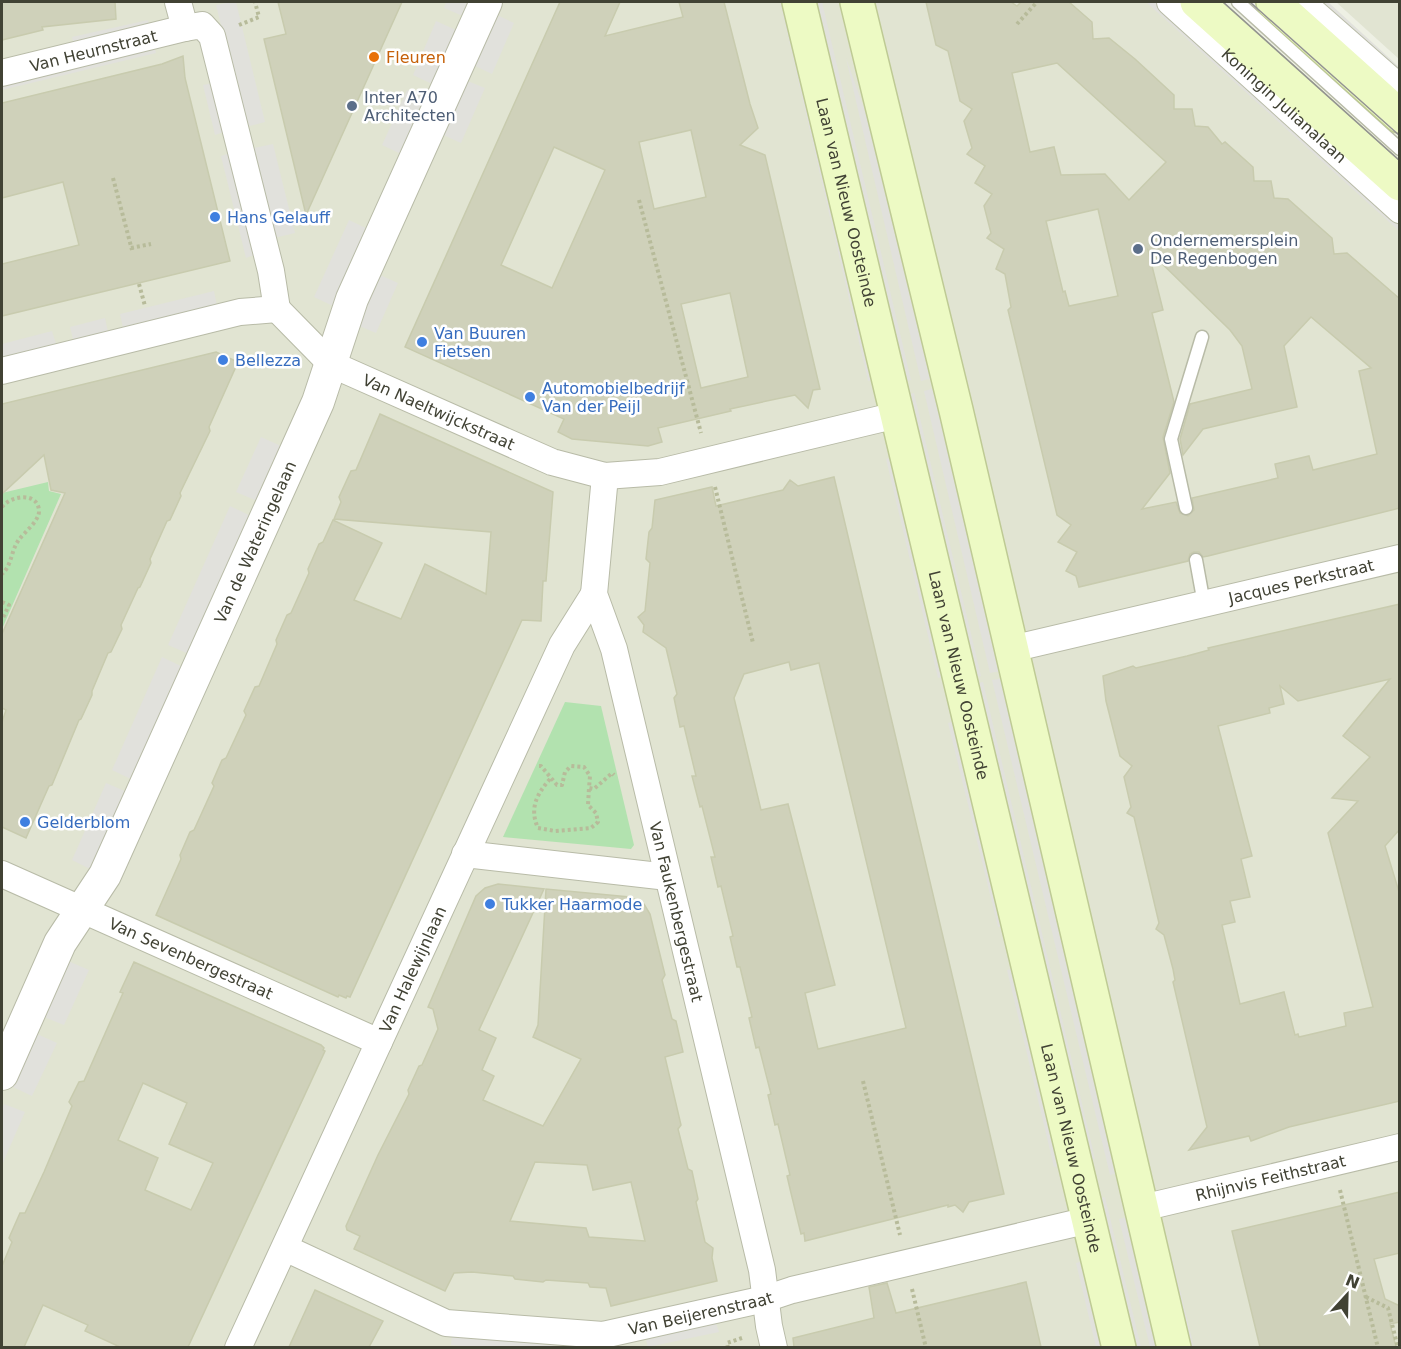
<svg xmlns="http://www.w3.org/2000/svg" width="1401" height="1349" font-family="'DejaVu Sans',sans-serif">
<rect width="100%" height="100%" fill="#eef0e4"/>
<g fill="#e1e4d2">
<polygon points="2,2 1176,2 1399,218 1399,1347 2,1348"/>
<polygon points="1336,2 1399,2 1399,59"/>
</g>
<g fill="#b2e2af">
<polygon points="48,482 49,491 61,494 2,629 2,493"/>
<polygon points="565,702 601,706 634,845 631,849 503,837"/>
</g>
<g fill="#e1e1dc">
<polygon points="231,2 236,2 265,122 246,127 216,5"/>
<polygon points="446,2 469,2 463,16 444,8"/>
<polygon points="780,2 790,2 879,378 868,381"/>
<polygon points="809,2 822,2 911,380 899,383"/>
<polygon points="1146,2 1158,2 1399,220 1399,231"/>
<polygon points="1316,2 1328,2 1399,67 1399,78"/>
<polygon points="495,14 514,23 492,74 473,65"/>
<polygon points="148,20 150,28 74,45 72,37"/>
<polygon points="436,21 456,30 432,84 413,75"/>
<polygon points="154,45 156,53 2,90 2,82"/>
<polygon points="846,58 880,153 933,378 921,381"/>
<polygon points="465,80 485,88 461,143 441,134"/>
<polygon points="212,83 224,132 215,135 203,85"/>
<polygon points="407,90 426,98 401,154 382,145"/>
<polygon points="273,144 295,233 274,238 254,148"/>
<polygon points="230,153 254,255 246,258 221,156"/>
<polygon points="349,220 368,229 333,306 314,297"/>
<polygon points="380,275 398,283 376,333 357,325"/>
<polygon points="214,291 218,311 2,363 2,344 52,331 57,347 74,343 70,327 105,318 108,332 123,328 120,314"/>
<polygon points="935,388 1002,671 990,673 924,391"/>
<polygon points="914,393 981,676 968,678 902,396"/>
<polygon points="261,437 281,446 257,501 236,492"/>
<polygon points="895,457 947,676 938,678 886,459"/>
<polygon points="230,506 251,516 189,654 168,645"/>
<polygon points="162,657 183,667 133,780 112,770"/>
<polygon points="1003,678 1122,1172 1110,1175 992,680"/>
<polygon points="983,682 1095,1159 1083,1162 970,685"/>
<polygon points="956,721 1006,925 998,927 948,723"/>
<polygon points="106,783 127,792 92,870 72,860"/>
<polygon points="68,961 89,970 64,1025 44,1017"/>
<polygon points="1015,968 1062,1166 1054,1167 1007,970"/>
<polygon points="37,1034 57,1043 32,1096 13,1087"/>
<polygon points="4,1104 25,1112 2,1165 2,1110"/>
<polygon points="1105,1197 1141,1347 1126,1347 1091,1201"/>
<polygon points="1132,1216 1164,1347 1150,1347 1119,1219"/>
<polygon points="1172,1257 1194,1347 1182,1347 1161,1259"/>
<polygon points="1087,1260 1107,1347 1096,1347 1076,1263"/>
<polygon points="716,1323 719,1332 648,1347 646,1340"/>
<polygon points="452,1336 570,1347 474,1347 451,1345"/>
</g>
<g fill="#cfd1ba" stroke="#c8cbae" stroke-width="1.5" fill-rule="evenodd">
<polygon points="2,2 115,2 116,19 42,27 43,30 2,40"/>
<polygon points="278,2 402,2 306,215 264,39 286,34"/>
<path d="M560,2H620L605,36L683,17L679,2H724L750,104L758,128L740,145L765,155L820,389L813,390L808,408L795,395L730,409L731,411L658,428L662,442L648,446L572,439L558,432L564,419L405,347ZM691,130L706,197L654,209L639,142ZM554,147L605,170L552,288L501,265ZM730,293L748,377L701,388L681,304Z"/>
<path d="M926,2H1011L1017,6L1021,2H1069L1092,22L1093,39L1109,38L1135,59L1174,95V109H1192L1195,126L1208,127L1222,144L1225,142L1253,167L1254,181H1271L1274,198L1288,199L1332,238L1334,254L1347,253L1400,299V508L1208,556L1203,557L1199,552H1194L1190,554L1188,561L1079,587L1076,576L1066,571L1077,552L1058,542L1071,525L1057,515L1008,310L1011,307L1005,274L996,269L1004,249L987,238L991,233L984,206L992,194L975,183L985,166L967,154L972,148L964,121L972,109L960,101L948,51L936,45ZM1057,63L1166,162L1129,200L1105,174L1061,175L1054,147L1030,152L1012,73ZM1098,209L1118,296L1069,306L1065,291L1063,292L1046,221ZM1148,250L1230,330L1242,346L1252,389L1190,404L1180,439L1183,455L1203,429L1297,407L1284,346L1311,317L1371,368L1359,371L1377,454L1313,470L1309,456L1275,464L1278,478L1192,498L1194,510L1188,516L1180,513L1176,502L1142,509L1170,473L1163,437L1174,402L1152,313L1163,310Z"/>
<polygon points="183,56 185,78 230,261 2,316 2,264 79,245 63,182 2,198 2,103 162,64"/>
<polygon points="216,352 238,362 209,427 210,431 180,493 181,496 170,520 167,521 150,559 151,563 140,587 138,588 121,625 122,629 111,652 108,653 92,691 92,695 81,719 79,720 52,785 49,786 26,838 2,827 2,722 6,710 2,708 2,634 65,493 51,490 44,455 2,494 2,404"/>
<polygon points="380,414 553,492 546,581 543,581 541,621 522,620 350,997 347,996 346,998 339,995 338,997 156,915 181,859 180,855 190,832 194,830 214,786 212,783 222,760 226,758 246,715 244,711 255,687 259,686 277,644 276,640 287,615 291,613 309,573 308,569 319,544 323,542 333,520 382,543 354,600 401,619 425,564 486,594 491,532 334,519 341,502 339,497 351,471 356,470"/>
<path d="M834,477L1004,1194L969,1202L963,1212L955,1205L948,1207V1205L805,1241L804,1233L801,1234L791,1193L787,1176L790,1175L778,1124L775,1125L768,1095L771,1094L759,1047L756,1048L749,1018L752,1017L740,967H737L730,937L733,936L721,886L718,887L711,857H715L702,806L700,807L692,776H696L684,726L680,727L674,698L677,694L666,648L643,632L644,625L638,617L645,611L650,563L646,559L649,532L652,528L655,500L712,487L716,506L783,490L790,480L798,486ZM789,662L791,670L819,663L906,1028L818,1049L805,993L835,985L788,804L761,810L734,698L744,674Z"/>
<path d="M1400,604V829L1385,846L1400,895V1101L1289,1127L1251,1141L1249,1136L1189,1150L1207,1127L1173,982L1175,980L1173,969L1164,935L1156,929L1159,923L1134,817L1127,813L1131,807L1124,777L1132,766L1120,756L1106,701L1103,676L1133,666L1136,668L1187,656L1209,650L1208,648ZM1390,679L1343,736L1370,757L1332,798L1358,801L1328,833L1373,1007L1344,1013L1346,1026L1299,1037L1298,1034L1295,1035L1284,992L1240,1004L1222,925L1235,922L1230,901L1250,897L1241,859L1252,856L1218,726L1270,713L1269,708L1284,704L1280,686L1298,701Z"/>
<path d="M498,884L544,889L479,1030L496,1038L482,1070L494,1076L483,1100L543,1126L581,1059L533,1037L538,1025L546,889L630,897L644,904L650,914L665,975L662,980L672,1019L676,1021L683,1052L665,1057L681,1125L678,1129L688,1169L692,1171L698,1199L696,1202L705,1242L713,1248L712,1258L717,1281L611,1306L606,1288L590,1287L588,1283L546,1280L543,1282L515,1279L513,1276L472,1272L454,1273L445,1291L354,1249L360,1236L347,1230L346,1226L378,1155L409,1094L408,1090L419,1066L422,1065L438,1029L433,1009L428,1007L476,896L485,888ZM535,1162L587,1165L593,1190L631,1182L645,1241L589,1237L586,1228L510,1221Z"/>
<path d="M134,962L321,1045L324,1048L323,1050L325,1051L188,1347H120L85,1331L88,1325L43,1305L24,1347H2V1266L12,1242L9,1238L20,1213H25L44,1172L72,1106L69,1102L79,1082L84,1081L123,993L120,992ZM143,1083L187,1103L169,1144L213,1163L191,1210L145,1190L158,1158L118,1140Z"/>
<polygon points="1400,1192 1400,1253 1374,1259 1385,1299 1400,1306 1400,1322 1390,1324 1396,1347 1260,1347 1232,1231"/>
<polygon points="1026,1282 1041,1347 794,1347 793,1338 874,1318 869,1287 887,1283 896,1313"/>
<polygon points="315,1290 383,1321 369,1347 289,1347"/>
</g>
<g fill="none" stroke-linecap="round" stroke-linejoin="round">
<g stroke="#b8bba7" stroke-width="15">
<g id="service">
<polyline points="1238,2 1400,149"/>
<polyline points="1186,508 1171,439 1202,337"/>
<polyline points="1196,560 1204,604"/>
</g>
</g>
<g stroke="#b8bba7" stroke-width="28">
<g id="minor">
<polyline points="178,2 185,28 202,25 212,36 271,271 277,309"/>
<path id="s1" d="M1170,2L1400,210"/>
<polyline points="1302,2 1400,88"/>
<path id="s2" d="M2,73L185,28"/>
<path id="s3" d="M277,309L331,364L552,462L605,476L660,472L897,415"/>
<polyline points="2,371 240,312 277,309"/>
<path id="s4" d="M605,476L594,594L614,649L762,1270L769,1326L774,1348"/>
<path id="s5" d="M1011,649L1400,558"/>
<polyline points="465,854 668,877"/>
<path id="s6" d="M2,874L379,1042"/>
<path id="s7" d="M1142,1208L1400,1147"/>
<path id="s8" d="M285,1248L446,1323L603,1335L765,1299L792,1290L1089,1220"/>
<path id="s9" d="M238,1348L562,645L594,594"/>
</g>
</g>
<g stroke="#b8bba7" stroke-width="34">
<g id="tertiary">
<path id="s10" d="M2,1074L60,943L105,875L318,402L352,299L486,2"/>
</g>
</g>
<g stroke="#beca94" stroke-width="36">
<g id="secondary">
<path id="s11" d="M799,2L1119,1348"/>
<polyline points="857,2 956,410 1174,1348"/>
<polyline points="1197,2 1400,184"/>
<polyline points="1273,2 1400,116"/>
</g>
</g>
<g stroke="#b7bb9a" stroke-width="4" stroke-dasharray="3 3" stroke-linecap="butt">
<polyline points="1017,24 1037,2"/>
<polyline points="239,25 259,17 255,2"/>
<polyline points="113,178 132,250"/>
<polyline points="639,200 701,433"/>
<polyline points="131,248 151,244"/>
<polyline points="139,284 145,306"/>
<polyline points="715,487 753,643"/>
<path d="M2,507C10,496 37,491 39,510C40,521 24,532 18,541C11,551 12,565 2,574"/>
<polyline points="2,602 9,605 2,620"/>
<polyline points="539,766 541,766 557,785 562,785 565,772 571,766 584,767 590,776 589,788 594,789 612,773 614,775"/>
<path d="M550,779C537,794 529,808 538,828L555,831L591,828L598,822L596,813L588,805L589,788"/>
<polyline points="863,1081 900,1235"/>
<polyline points="1340,1190 1378,1348"/>
<polyline points="912,1289 926,1348"/>
<polyline points="1366,1297 1388,1308 1398,1348"/>
<polyline points="728,1348 727,1343 742,1338"/>
</g>
<use href="#service" stroke="#fff" stroke-width="12"/>
<use href="#minor" stroke="#fff" stroke-width="26"/>
<use href="#tertiary" stroke="#fff" stroke-width="32"/>
<use href="#secondary" stroke="#edfac4" stroke-width="33"/>
<g stroke="#939393" stroke-width="1.5">
<polyline points="1223,2 1400,161"/>
<polyline points="1250,2 1400,136"/>
</g>
</g>
<circle fill="#e8710a" stroke="#fff" stroke-width="2" cx="374" cy="57" r="6"/>
<g fill="#5c6f8a" stroke="#fff" stroke-width="2">
<circle cx="352" cy="106" r="6"/>
<circle cx="1138" cy="249" r="6"/>
</g>
<g fill="#3f7fe0" stroke="#fff" stroke-width="2">
<circle cx="215" cy="217" r="6"/>
<circle cx="422" cy="342" r="6"/>
<circle cx="223" cy="360" r="6"/>
<circle cx="530" cy="397" r="6"/>
<circle cx="25" cy="822" r="6"/>
<circle cx="490" cy="904" r="6"/>
</g>
<g text-anchor="middle" stroke-width="5" stroke-linejoin="round" paint-order="stroke">
<g font-size="16" fill="#414234" stroke="#fff">
<text dy="6" stroke="none"><textPath href="#s2" startOffset="94">Van Heurnstraat</textPath></text>
<text dy="6" stroke="none"><textPath href="#s1" startOffset="154">Koningin Julianalaan</textPath></text>
<text dy="6" stroke="none"><textPath href="#s11" startOffset="206">Laan van Nieuw Oosteinde</textPath></text>
<text dy="6" stroke="none"><textPath href="#s3" startOffset="195">Van Naeltwijckstraat</textPath></text>
<text dy="6" stroke="none"><textPath href="#s10" startOffset="590">Van de Wateringelaan</textPath></text>
<text dy="6" stroke="none"><textPath href="#s5" startOffset="298">Jacques Perkstraat</textPath></text>
<text dy="6" stroke="none"><textPath href="#s11" startOffset="692">Laan van Nieuw Oosteinde</textPath></text>
<text dy="6" stroke="none"><textPath href="#s4" startOffset="447">Van Faukenbergestraat</textPath></text>
<text dy="6" stroke="none"><textPath href="#s6" startOffset="207">Van Sevenbergestraat</textPath></text>
<text dy="6" stroke="none"><textPath href="#s9" startOffset="417">Van Halewijnlaan</textPath></text>
<text dy="6" stroke="none"><textPath href="#s11" startOffset="1178">Laan van Nieuw Oosteinde</textPath></text>
<text dy="6" stroke="none"><textPath href="#s7" startOffset="132">Rhijnvis Feithstraat</textPath></text>
<text dy="6" stroke="none"><textPath href="#s8" startOffset="435">Van Beijerenstraat</textPath></text>
</g>
<g font-size="16" fill="#c56008" stroke="#fff" text-anchor="start">
<text x="386" y="63">Fleuren</text>
</g>
<g font-size="16" fill="#4e5e75" stroke="#fff" text-anchor="start">
<text x="364" y="103">Inter A70<tspan x="364" dy="18">Architecten</tspan></text>
<text x="1150" y="246">Ondernemersplein<tspan x="1150" dy="18">De Regenbogen</tspan></text>
</g>
<g font-size="16" fill="#366cbe" stroke="#fff" text-anchor="start">
<text x="227" y="223">Hans Gelauff</text>
<text x="434" y="339">Van Buuren<tspan x="434" dy="18">Fietsen</tspan></text>
<text x="235" y="366">Bellezza</text>
<text x="542" y="394">Automobielbedrijf<tspan x="542" dy="18">Van der Peijl</tspan></text>
<text x="37" y="828">Gelderblom</text>
<text x="502" y="910">Tukker Haarmode</text>
</g>
</g>
<rect width="1401" height="1349" fill="none" stroke="#414234" stroke-width="6"/>
<g transform="translate(1347 1295) rotate(22)" stroke="#ffffff" stroke-width="4.5" paint-order="stroke">
<path d="M0-4.5L10 22L0 15L-10 22Z" fill="#414234"/>
<text y="-9" font-size="16" font-weight="bold" text-anchor="middle" fill="#414234">N</text>
</g>
</svg>
